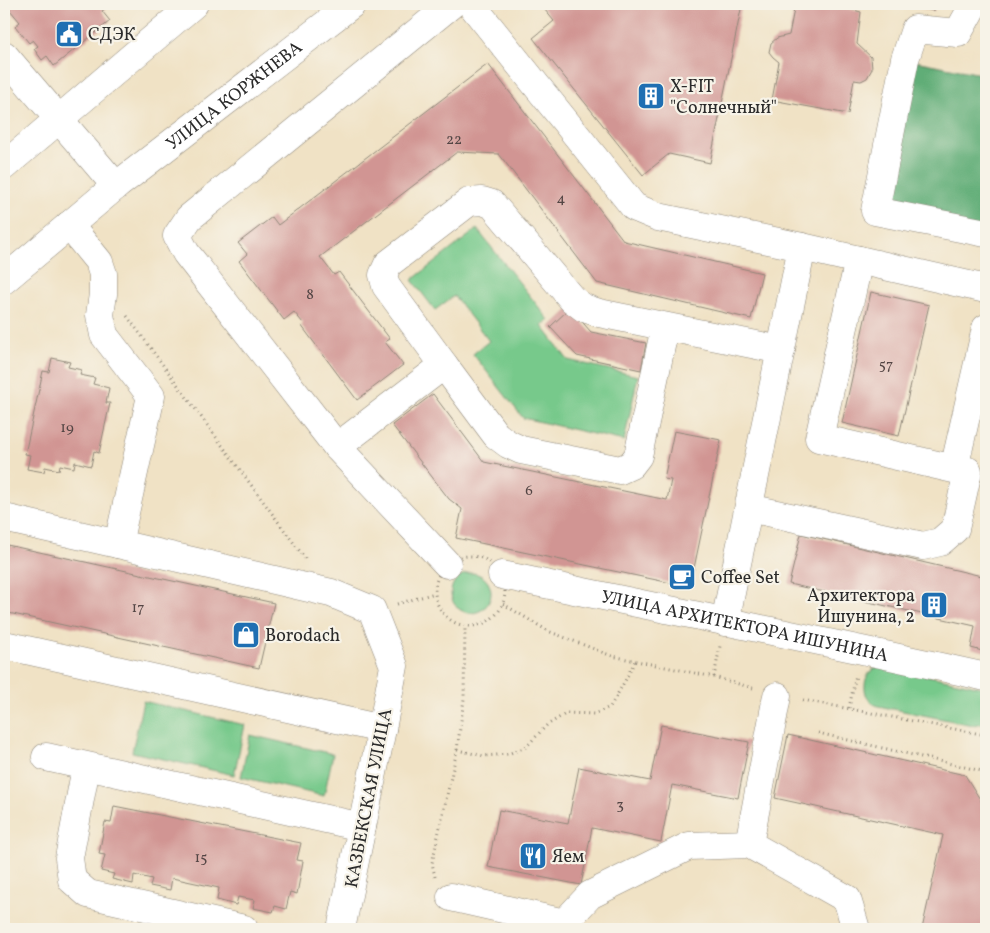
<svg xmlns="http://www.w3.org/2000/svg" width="990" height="933" font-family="Vollkorn,serif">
<rect width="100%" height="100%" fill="#f7f3e8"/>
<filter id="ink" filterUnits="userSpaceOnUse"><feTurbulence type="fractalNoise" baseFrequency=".02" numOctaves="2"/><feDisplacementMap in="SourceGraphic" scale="10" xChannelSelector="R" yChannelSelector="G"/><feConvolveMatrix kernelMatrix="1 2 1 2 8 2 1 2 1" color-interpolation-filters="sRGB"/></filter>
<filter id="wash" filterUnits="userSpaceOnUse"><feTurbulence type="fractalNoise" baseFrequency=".0096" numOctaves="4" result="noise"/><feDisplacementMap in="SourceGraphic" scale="20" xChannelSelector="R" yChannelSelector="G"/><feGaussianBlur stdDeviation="1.12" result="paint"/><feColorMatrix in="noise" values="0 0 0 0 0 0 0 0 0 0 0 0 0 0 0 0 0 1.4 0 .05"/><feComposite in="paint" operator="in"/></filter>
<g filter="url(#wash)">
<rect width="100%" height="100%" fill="#f0e2c5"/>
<g fill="#77c98b" stroke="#517a5b">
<polygon points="477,229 549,320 542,326 568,360 638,376 624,441 523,418 473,354 489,341 454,296 435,310 412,280"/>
<circle cx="471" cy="593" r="20"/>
<path d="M882,666L981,687L986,691V721L984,723L973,725L878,706C876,705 873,704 871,702C862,694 863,675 874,669C875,668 880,667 882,666Z"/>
<polygon points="143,701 245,725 234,775 132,752"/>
<polygon points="250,735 333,754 324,796 241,777"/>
</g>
<polygon fill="#61ad77" stroke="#466c51" points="905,59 986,75 986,233 875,211"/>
<g id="blocks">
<g fill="#d19593">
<polygon points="5,4 103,4 106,8 102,11 110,21 54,66 47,56 42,60 34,49 38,46 33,40 29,43 15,26 20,22"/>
<polygon points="540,4 742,4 710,163 669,154 643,175 533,38 554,21"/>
<polygon points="795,4 843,4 846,8 861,12 857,44 871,57 872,69 867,78 861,81 854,80 848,114 772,100 779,62 773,57 769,52 771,43 777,38 789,35"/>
<polygon points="911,4 935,4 934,11 911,6"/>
<polygon points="488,64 624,241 762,273 751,319 597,283 499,154 457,152 320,257 334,275 339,272 390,339 385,342 403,365 357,400 301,325 303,323 294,312 284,320 239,261 247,254 238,243 272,217 278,225"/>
<polygon points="871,292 929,305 899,436 842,423"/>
<polygon points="570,308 591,332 646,343 641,370 577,356 550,327"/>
<polygon points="52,358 70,362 68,367 82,370 80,375 95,378 93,384 109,388 106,403 110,403 99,453 94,451 91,466 75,462 74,468 60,465 59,470 45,467 44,472 27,469 30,455 25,454 43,371 49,372"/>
<polygon points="433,394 484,462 667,500 671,480 664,479 674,431 721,440 690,587 456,538 462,509 449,499 392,425"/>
<polygon points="801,534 986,577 986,652 971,648 975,626 789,584"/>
<polygon points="7,545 274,603 259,668 4,612 4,560"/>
<polygon points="661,725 749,742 738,798 672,785 661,842 592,828 581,885 488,867 499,810 568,823 579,767 650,781"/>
<polygon points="788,735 965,775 986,809 986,919 984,929 922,929 943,835 775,798"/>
<polygon points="114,806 301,843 297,860 303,861 297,894 290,892 286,909 275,906 273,912 253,908 255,900 238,897 236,905 217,900 219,888 172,878 170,890 150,886 152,879 134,875 133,884 112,879 114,874 101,871 105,855 99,854 105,822 111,823"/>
</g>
</g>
</g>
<g filter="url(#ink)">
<use href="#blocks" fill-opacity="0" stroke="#8e8678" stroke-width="1"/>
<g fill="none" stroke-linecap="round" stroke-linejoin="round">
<g stroke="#8e8678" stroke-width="29">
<g id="minor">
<polyline points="471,4 634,207 658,217 802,247 986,289"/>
<polyline points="974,4 958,33 915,29 905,59 875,211 986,233"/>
<polyline points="4,55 116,186"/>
<polyline points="4,166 194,4"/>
<polyline points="69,225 99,262 103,274 103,294 100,315 104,335 151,396 118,544 331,593 372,610 394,666 382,729 341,929"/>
<polyline points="859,260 819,438 954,469 986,328"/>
<path id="s1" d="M4,280L116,186L352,4"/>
<polyline points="444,365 496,435 508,444 521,450 620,470 631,465 638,456 665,327"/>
<polyline points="337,447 444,365 386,286 383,275 388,264 469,202 482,201 492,204 572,299 584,308 599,313 781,350"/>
<polyline points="749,508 923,546 940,542 955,529 968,471"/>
<polyline points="4,518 118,544"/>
<polyline points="447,564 337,447 186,253 177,236 189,218 452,4"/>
<path id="s2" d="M502,575C663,609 825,641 986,677"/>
<polyline points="725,622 802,247"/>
<polyline points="4,645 382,729"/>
<polyline points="46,757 362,827"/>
<polyline points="86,767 69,858 72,880 88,894 244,929"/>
<polyline points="749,844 777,696"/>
<polyline points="451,897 564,923"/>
<polyline points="563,929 564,923 590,895 689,846 749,844 847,899 856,929"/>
</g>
</g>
<g stroke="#8e8678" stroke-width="3" stroke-dasharray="1 4" stroke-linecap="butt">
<polyline points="127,316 307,561"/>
<circle cx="470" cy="591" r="35"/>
<polyline points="397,604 435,593"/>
<polyline points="503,604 548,631 612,656 714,677 753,688"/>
<polyline points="714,677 720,646"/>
<polyline points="803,700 986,735"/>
<polyline points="849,708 856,675"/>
<polyline points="818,733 986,772"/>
<polyline points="457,750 484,756 508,754 526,747 547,725 567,713 594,714 610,707 625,681 635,661"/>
<polyline points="435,877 432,863 457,750 464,699 465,626"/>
</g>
<use href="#minor" stroke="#fff" stroke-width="28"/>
</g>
</g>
<defs>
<g id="civic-square" transform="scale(1.4375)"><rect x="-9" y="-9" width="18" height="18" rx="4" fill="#1f6fb2" stroke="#f7f3e8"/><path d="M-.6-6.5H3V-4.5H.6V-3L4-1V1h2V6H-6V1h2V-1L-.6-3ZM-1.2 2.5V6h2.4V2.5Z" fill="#fff"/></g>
<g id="building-square" transform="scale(1.4375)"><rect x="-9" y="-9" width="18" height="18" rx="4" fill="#1f6fb2" stroke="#f7f3e8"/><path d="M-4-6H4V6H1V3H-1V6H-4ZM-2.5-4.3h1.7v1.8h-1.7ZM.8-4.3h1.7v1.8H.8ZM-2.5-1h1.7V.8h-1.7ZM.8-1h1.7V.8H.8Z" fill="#fff"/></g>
<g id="cafe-square" transform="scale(1.4375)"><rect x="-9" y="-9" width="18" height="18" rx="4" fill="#1f6fb2" stroke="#f7f3e8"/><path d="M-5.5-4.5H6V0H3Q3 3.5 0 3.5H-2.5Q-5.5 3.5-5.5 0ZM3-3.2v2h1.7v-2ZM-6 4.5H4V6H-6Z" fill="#fff"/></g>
<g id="shop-square" transform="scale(1.4375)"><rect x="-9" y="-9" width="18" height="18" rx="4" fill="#1f6fb2" stroke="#f7f3e8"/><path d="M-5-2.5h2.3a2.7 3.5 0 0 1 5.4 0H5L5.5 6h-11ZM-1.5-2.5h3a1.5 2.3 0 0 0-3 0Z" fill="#fff"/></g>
<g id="restaurant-square" transform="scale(1.4375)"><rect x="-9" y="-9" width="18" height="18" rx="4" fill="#1f6fb2" stroke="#f7f3e8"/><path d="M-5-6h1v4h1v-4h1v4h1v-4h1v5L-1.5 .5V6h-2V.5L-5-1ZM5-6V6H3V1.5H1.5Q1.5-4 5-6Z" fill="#fff"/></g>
</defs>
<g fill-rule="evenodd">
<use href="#civic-square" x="69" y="34"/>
<use href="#building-square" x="651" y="96"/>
<use href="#cafe-square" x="682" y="577"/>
<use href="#building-square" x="934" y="605"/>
<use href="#shop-square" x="246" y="635"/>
<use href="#restaurant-square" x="533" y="856"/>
</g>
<g text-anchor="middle" stroke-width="4.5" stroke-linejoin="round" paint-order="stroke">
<g font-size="15" fill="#544645">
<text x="454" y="144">22</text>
<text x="561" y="203">4</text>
<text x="310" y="299">8</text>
<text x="886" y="369">57</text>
<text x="67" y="432">19</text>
<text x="529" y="495">6</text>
<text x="138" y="612">17</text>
<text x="620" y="809">3</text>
<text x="201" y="862">15</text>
</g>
<g font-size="18" fill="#2b2b2b" stroke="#f7f3e8" text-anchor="start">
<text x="88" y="40">СДЭК</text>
<text x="670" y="92">X-FIT<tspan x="670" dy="21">"Солнечный"</tspan></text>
<text x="701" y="583">Coffee Set</text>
<text x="915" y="601" text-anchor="end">Архитектора<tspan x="915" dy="21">Ишунина, 2</tspan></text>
<text x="265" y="641">Borodach</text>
<text x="552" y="862">Яем</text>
</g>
<g font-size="18" fill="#2b2b2b" stroke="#f7f3e8">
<text dy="6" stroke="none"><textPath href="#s1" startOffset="295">УЛИЦА КОРЖНЕВА</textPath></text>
<text dy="6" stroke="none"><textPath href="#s2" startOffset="248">УЛИЦА АРХИТЕКТОРА ИШУНИНА</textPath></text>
<text transform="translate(368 798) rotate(-79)" y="6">КАЗБЕКСКАЯ УЛИЦА</text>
</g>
</g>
<rect width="990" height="933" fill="none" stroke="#f7f3e8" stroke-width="20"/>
</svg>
